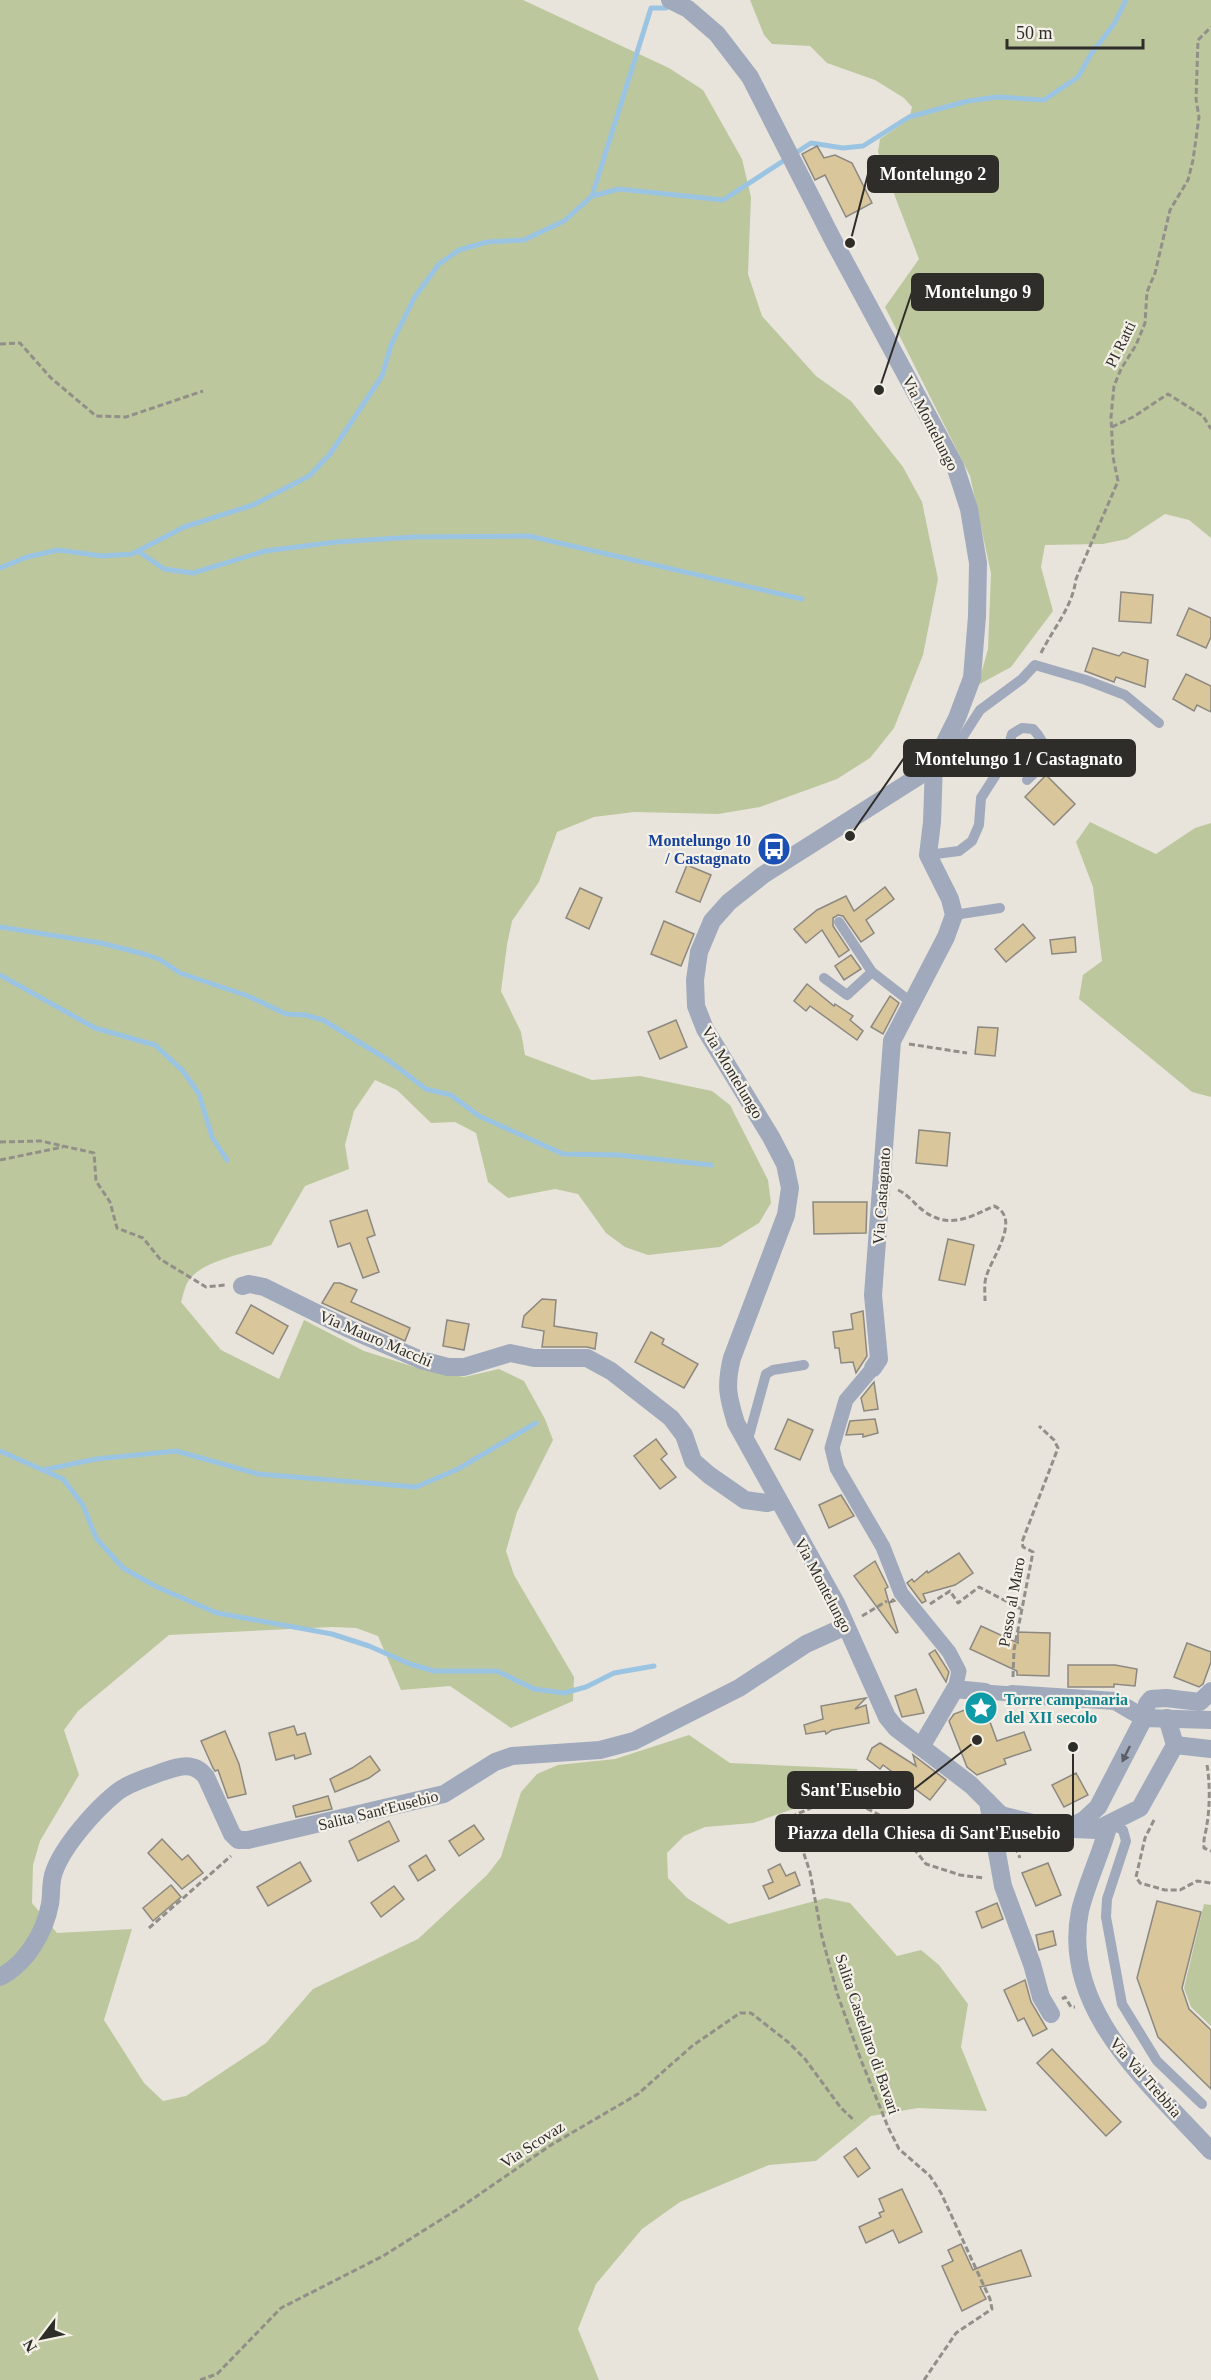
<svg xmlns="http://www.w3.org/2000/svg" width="1211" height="2380" font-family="'Times New Roman',serif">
<rect width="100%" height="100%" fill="#e8e4dc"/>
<g fill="#bdc79d">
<path d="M0,0H523L669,68L703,90L742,159L751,197L748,274L762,316L816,376L851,401L903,467L922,502L938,579L923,655L894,728L870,758L837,779L760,807L718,814L634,812L594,817L557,832L539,882L512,921L507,945L501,991L521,1032L525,1055L592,1080L640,1076L712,1091L730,1105L768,1180L771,1203L759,1223L720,1247L648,1255L625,1247L606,1233L578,1194L555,1189L508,1198L488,1182L476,1133L455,1122L431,1123L397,1090L375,1080L354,1111L345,1145L349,1169L305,1186L271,1245C248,1253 203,1260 189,1280C185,1285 183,1296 181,1302L221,1350L279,1379L304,1320L364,1351L424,1370L464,1377L499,1369L524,1381L545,1419L553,1440L517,1512L506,1551L514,1575L574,1677L573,1701L511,1728L450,1686L401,1690L378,1636L356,1628L332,1627L169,1635L78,1711L64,1730L79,1775L40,1841L33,1865L32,1903L57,1933L132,1929L104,2020L144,2083L163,2101L186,2096L266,2043L313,1989L418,1939L487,1875L501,1857L521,1792L537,1774L558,1765L615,1759L689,1735L730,1763L858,1769L842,1792L753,1823L705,1827L684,1836L667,1853L668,1878L687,1898L729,1924L826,1898L850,1903L897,1956L921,1950L939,1965L968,2004L961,2047L987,2111L918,2108L871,2116L816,2161L769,2165L680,2202L642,2229L596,2284L578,2329L599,2380H0Z"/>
<polygon points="750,0 1211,0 1211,538 1189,520 1165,514 1127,539 1103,544 1045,545 1041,567 1053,611 1011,667 978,685 988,649 991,573 970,476 885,307 919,259 878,152 880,139 909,119 912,107 904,98 875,80 827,63 810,46 772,44 764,35"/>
<polygon points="1090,822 1156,854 1195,828 1211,823 1211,1097 1192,1092 1079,999 1083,975 1102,961 1093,887 1076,842"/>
<polygon points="1204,1904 1211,1905 1211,2026 1191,2007 1184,1988"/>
</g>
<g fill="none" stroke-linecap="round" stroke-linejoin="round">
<g stroke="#9bc4e3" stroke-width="5">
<polyline points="592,196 651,8 666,8 670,5"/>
<polyline points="138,551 164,569 193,573 265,551 336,542 414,537 529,536 802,599"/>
<polyline points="0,568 27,557 58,550 102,556 132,554 184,527 253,505 309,476 330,454 382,376 391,345 414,298 439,264 459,250 487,242 524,240 564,221 592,196 619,189 723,200 811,143 843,148 863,146 909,117 968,101 997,97 1044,100 1078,77 1091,54 1114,24 1126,0"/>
<polyline points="0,927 101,943 144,954 159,959 180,973 248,996 286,1014 305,1015 323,1020 388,1060 426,1089 451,1095 479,1116 563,1154 618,1155 711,1165"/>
<polyline points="0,975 95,1028 155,1045 183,1071 199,1094 212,1137 227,1160"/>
<polyline points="0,1451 63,1479 83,1505 96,1538 123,1568 157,1587 217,1613 332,1634 369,1646 410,1664 434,1671 497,1671 534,1689 564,1693 586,1687 614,1673 654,1666"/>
<polyline points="43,1470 96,1459 176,1451 258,1474 416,1487 458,1469 536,1423"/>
</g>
</g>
<g fill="#d9c69a" stroke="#8c8881" stroke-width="1.5">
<polygon points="817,146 824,158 835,155 852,163 872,203 846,217 825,175 815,180 802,154"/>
<polygon points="1121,592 1153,595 1151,623 1119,621"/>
<polygon points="1189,608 1211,618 1211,637 1206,648 1177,635"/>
<polygon points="1093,648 1119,656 1123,652 1148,660 1145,687 1116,677 1114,682 1085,671"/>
<polygon points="1186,674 1211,686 1211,712 1197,705 1194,711 1173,699"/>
<polygon points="1046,775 1075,804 1054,825 1025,797"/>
<polygon points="687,865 711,875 700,902 676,892"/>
<polygon points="885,887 894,899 866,920 874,933 861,942 843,916 838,915 833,918 833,926 849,950 839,957 822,930 806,943 794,929 817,910 846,896 854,911"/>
<polygon points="580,888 602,898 589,929 566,918"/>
<polygon points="664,921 694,934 681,966 651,954"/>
<polygon points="1023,924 1035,938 1006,962 995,949"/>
<polygon points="1075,937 1076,952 1052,954 1050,940"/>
<polygon points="851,955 861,969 844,980 835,966"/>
<polygon points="807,984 834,1006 835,1004 853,1016 850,1020 863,1031 857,1040 810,1006 806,1011 794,1001"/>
<polygon points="890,996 899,1003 883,1034 871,1027"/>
<polygon points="676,1020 687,1047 660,1059 648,1032"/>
<polygon points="978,1027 998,1028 995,1056 975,1054"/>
<polygon points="919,1130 950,1133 947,1166 916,1163"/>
<polygon points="813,1202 867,1202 866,1233 814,1234"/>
<polygon points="367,1210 375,1235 367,1238 379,1272 363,1278 350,1243 338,1247 330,1221"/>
<polygon points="948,1239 974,1245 965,1285 939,1280"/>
<polygon points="334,1283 340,1283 357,1290 351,1302 410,1328 405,1341 322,1303"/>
<polygon points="542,1299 556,1300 554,1326 597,1333 595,1349 587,1347 542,1347 544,1331 522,1327 524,1316"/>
<polygon points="251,1305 288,1326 273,1354 236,1333"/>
<polygon points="863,1311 867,1356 856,1373 853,1362 841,1363 839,1348 835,1348 833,1332 853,1329 851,1314"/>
<polygon points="447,1320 469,1324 464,1350 443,1346"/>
<polygon points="651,1332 664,1339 662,1344 698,1364 684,1388 635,1362"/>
<polygon points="874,1382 878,1409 864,1411 861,1398"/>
<polygon points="788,1419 813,1430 800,1460 775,1449"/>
<polygon points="875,1419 878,1433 863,1437 863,1434 846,1435 850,1421"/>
<polygon points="656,1439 667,1454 661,1459 676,1477 660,1489 634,1456"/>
<polygon points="841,1495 854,1516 829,1528 819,1505"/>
<polygon points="959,1553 973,1573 955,1585 923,1594 926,1601 922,1603 907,1583 912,1579 914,1582 927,1571 928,1573"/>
<polygon points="875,1561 888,1587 885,1589 889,1603 893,1599 895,1601 889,1603 898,1632 896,1633 854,1576"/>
<polygon points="981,1626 1018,1643 1018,1632 1050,1633 1049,1676 1017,1675 1017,1671 970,1649"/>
<polygon points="1187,1643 1211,1652 1211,1662 1203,1684 1199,1687 1174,1677"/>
<polygon points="935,1650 949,1672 946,1682 929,1654"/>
<polygon points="1068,1665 1115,1665 1137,1669 1135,1686 1114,1684 1114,1687 1068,1687"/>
<polygon points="916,1689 924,1713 902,1717 895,1696"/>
<polygon points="866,1698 855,1709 866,1705 869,1723 832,1730 826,1734 825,1731 806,1734 804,1725 823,1719 821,1706"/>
<polygon points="983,1703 997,1741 1024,1732 1031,1750 1004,1759 1006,1764 977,1775 967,1767 949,1721 954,1714"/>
<polygon points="294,1726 297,1735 305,1733 311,1754 295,1759 294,1755 276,1760 269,1733"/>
<polygon points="225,1731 239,1764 246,1794 228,1798 218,1770 215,1771 213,1768 201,1741"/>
<polygon points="880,1743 916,1766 913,1755 946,1780 930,1800 883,1765 880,1769 867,1759 872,1748"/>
<polygon points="370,1756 380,1770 369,1778 335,1792 330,1779 352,1768"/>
<polygon points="1076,1773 1088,1795 1064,1807 1052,1785"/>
<polygon points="328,1796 332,1809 296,1817 293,1806"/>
<polygon points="389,1821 399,1841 358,1861 349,1841"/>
<polygon points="474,1825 484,1839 459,1856 449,1841"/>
<polygon points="162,1839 182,1860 188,1855 203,1873 182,1889 148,1853"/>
<polygon points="426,1855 435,1870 418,1881 409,1866"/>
<polygon points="300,1862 311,1881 268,1906 257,1887"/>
<polygon points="1048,1863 1061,1895 1036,1906 1022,1873"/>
<polygon points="780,1864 786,1876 795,1872 800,1885 769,1899 763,1886 773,1882 768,1870"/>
<polygon points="171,1885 181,1897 153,1921 143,1908"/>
<polygon points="394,1886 404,1899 381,1917 371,1903"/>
<polygon points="1157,1901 1201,1912 1182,1988 1189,2009 1211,2030 1211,2089 1158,2037 1137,1978"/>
<polygon points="997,1903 1003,1919 982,1928 976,1912"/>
<polygon points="1053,1931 1056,1945 1039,1950 1036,1935"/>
<polygon points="1025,1980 1031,2002 1047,2029 1033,2036 1024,2018 1018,2021 1004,1990"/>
<polygon points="1052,2049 1121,2122 1106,2136 1037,2063"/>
<polygon points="856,2148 870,2168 858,2177 844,2157"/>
<polygon points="902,2189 922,2232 899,2243 893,2230 866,2243 859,2227 881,2217 879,2213 884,2211 879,2199"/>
<polygon points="961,2244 973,2270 1021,2250 1031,2276 980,2287 986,2299 962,2311 942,2266 953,2261 948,2250"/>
</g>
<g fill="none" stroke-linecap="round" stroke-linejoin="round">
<g stroke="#928f89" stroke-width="3" stroke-dasharray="6 3" stroke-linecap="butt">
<polyline points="0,344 20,343 51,378 96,416 126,417 203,391"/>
<polyline points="1112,427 1133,417 1168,394 1203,416 1211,429"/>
<path d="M1041,653C1054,627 1072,608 1076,579L1118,481L1113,457L1111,417L1114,386L1121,369L1136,345L1145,323L1147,292L1155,273L1170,210L1188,180L1193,160L1199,117L1196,99L1198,40L1211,27"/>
<polyline points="909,1044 967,1053"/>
<polyline points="0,1142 41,1141 94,1153 96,1181 110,1202 117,1228 143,1238 160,1259 206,1287 225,1285"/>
<polyline points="0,1160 63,1147"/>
<path d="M898,1190C907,1194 913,1202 920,1208C946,1230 967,1219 994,1206C1022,1218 992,1257 986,1277C984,1284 985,1293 985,1301"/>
<polyline points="930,1604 950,1591 958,1603 979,1587 1021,1609"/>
<polyline points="862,1616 887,1601"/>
<polyline points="1013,1677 1014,1650 1033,1552 1023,1547 1022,1542 1058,1448 1054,1440 1039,1426"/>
<path d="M1207,1765C1210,1783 1210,1806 1207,1824C1206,1833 1203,1838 1204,1848L1211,1851"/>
<polyline points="1154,1820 1145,1838 1136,1877 1140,1883 1165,1890 1180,1890 1197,1881 1211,1883"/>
<polyline points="1015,1847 1020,1858"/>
<polyline points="149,1928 231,1856"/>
<polyline points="1062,1999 1065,1997 1071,2007 1075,2007"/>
<polyline points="200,2380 217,2374 281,2308 383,2256 458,2209 551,2145 638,2094 692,2046 740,2013 751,2013 788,2042 805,2059 841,2108 855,2121"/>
<polyline points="924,2380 956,2333 992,2309 990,2299 941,2193 930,2176 899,2149 888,2127 861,2060 837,1993 822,1937 810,1872 803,1851 793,1834 790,1825 791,1819 795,1815 822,1803 838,1799 860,1805 893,1822 926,1864 960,1875 984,1878"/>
</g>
<g stroke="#a0aabc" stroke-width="10">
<polyline points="938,762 951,755 980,710 1022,679 1035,665 1086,680 1125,695 1159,723"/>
<path d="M928,855L959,851L972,841L979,825L981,798L1004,762L1012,734L1022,728L1033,729C1053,750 1046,763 1027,780"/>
<polyline points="954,915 1000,908"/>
<polyline points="839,922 872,972 912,1003"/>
<polyline points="824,978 847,995 872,972"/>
<polyline points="747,1443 766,1374 773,1370 804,1365"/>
<polyline points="1109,1824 1123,1830 1126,1841 1107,1899 1106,1917 1122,2004 1157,2061 1202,2104"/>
</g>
<g stroke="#a0aabc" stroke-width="15">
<polyline points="873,1368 846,1400 832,1448 837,1468 883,1547 901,1593 949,1652 959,1671 955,1689"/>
<polyline points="985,1692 1012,1694"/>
</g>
<g stroke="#a0aabc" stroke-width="18">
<polyline points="242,1286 249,1284 264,1287 347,1328 421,1360 448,1367 464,1367 510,1353 534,1358 587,1358 611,1371 671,1418 684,1435 693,1461 709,1475 745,1500 767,1503 778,1500"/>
<polyline points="873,1368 879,1359 873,1295 892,1041 946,937 954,915 950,899 928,855 932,822 934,764"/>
<polyline points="1012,1694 1115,1701 1144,1718 1147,1704 1151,1699 1166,1698 1200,1702 1211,1691"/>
<polyline points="1175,1745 1211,1749"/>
<polyline points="921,1747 955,1689 985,1692"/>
<polyline points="988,1802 1003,1886 1032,1964 1041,1997 1051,2014"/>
<path d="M1109,1824C1101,1854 1087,1882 1080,1911C1060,2010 1152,2086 1211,2151"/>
<path d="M0,1977C26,1964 45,1932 50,1904C52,1893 50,1882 54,1872C63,1846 95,1810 116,1793C128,1783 147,1778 162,1772C179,1766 194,1761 206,1777L232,1834L238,1840H248L444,1794L495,1762L512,1756L600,1750L634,1741L739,1688L806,1644L846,1626"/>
</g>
<g stroke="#a0aabc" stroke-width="18">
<path d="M670,0L688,9L717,34L750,77L832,238L955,466L969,509L978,563L977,616L972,678L957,718L934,764L919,776L763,875L729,902L712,921L699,952L695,980L696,1006L705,1029L771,1137L785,1164L790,1188L786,1215L732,1358C725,1386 728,1397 736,1423L836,1603L887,1717L896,1728L971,1785L1001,1815L1053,1828L1096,1830L1140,1808L1175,1745L1167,1718"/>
<polyline points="1068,1828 1084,1820 1098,1807 1144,1718 1211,1720"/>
</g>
</g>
<defs><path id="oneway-solid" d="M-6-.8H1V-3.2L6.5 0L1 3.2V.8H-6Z" transform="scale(1.5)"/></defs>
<use fill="#5c5f64" href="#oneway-solid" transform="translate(1126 1754) rotate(116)"/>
<defs>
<g id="bus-disc" transform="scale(1.725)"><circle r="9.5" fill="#1a4fb4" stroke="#f5f1e9"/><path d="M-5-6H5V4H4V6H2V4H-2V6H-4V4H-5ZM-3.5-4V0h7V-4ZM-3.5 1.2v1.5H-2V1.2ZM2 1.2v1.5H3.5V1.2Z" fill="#fff"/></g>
<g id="sight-disc" transform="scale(1.725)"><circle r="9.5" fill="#0f9aa8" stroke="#f5f1e9"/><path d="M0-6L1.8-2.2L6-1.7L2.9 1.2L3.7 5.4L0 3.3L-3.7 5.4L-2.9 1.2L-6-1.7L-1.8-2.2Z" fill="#fff"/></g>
</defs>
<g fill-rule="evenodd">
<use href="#bus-disc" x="774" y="849"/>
<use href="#sight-disc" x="981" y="1708"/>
</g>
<g text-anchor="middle" stroke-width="4.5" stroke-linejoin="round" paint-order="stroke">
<g font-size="16" fill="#2e2d29" stroke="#f5f1e9">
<text transform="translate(1120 344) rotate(-64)" y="6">PI Ratti</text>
<text transform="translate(931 423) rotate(63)" y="6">Via Montelungo</text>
<text transform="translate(733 1072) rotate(59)" y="6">Via Montelungo</text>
<text transform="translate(881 1196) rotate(-86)" y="6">Via Castagnato</text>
<text transform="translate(376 1338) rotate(23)" y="6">Via Mauro Macchi</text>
<text transform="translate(824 1585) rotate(62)" y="6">Via Montelungo</text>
<text transform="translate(1011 1602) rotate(-80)" y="6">Passo al Maro</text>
<text transform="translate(378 1810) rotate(-14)" y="6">Salita Sant'Eusebio</text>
<text transform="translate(868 2034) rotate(71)" y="6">Salita Castellaro di Bavari</text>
<text transform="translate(1146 2077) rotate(49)" y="6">Via Val Trebbia</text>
<text transform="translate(532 2144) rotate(-33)" y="6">Via Scovaz</text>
</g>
<g font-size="16" font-weight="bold" fill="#164399" stroke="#f5f1e9" text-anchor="end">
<text x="751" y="846">Montelungo 10<tspan x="751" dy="18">/ Castagnato</tspan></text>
</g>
<g font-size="16" font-weight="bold" fill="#0d838f" stroke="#f5f1e9" text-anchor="start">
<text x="1004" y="1705">Torre campanaria<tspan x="1004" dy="18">del XII secolo</tspan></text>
</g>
</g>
<path fill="none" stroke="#2e2d29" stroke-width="2" d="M850 243L868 174M879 390L912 292M850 836L904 758M977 1740L913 1790M1073 1747L1073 1833"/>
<g fill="#2e2d29" stroke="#f5f1e9" stroke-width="2">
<circle cx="850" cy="243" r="6"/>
<circle cx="879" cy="390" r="6"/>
<circle cx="850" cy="836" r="6"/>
<circle cx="977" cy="1740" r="6"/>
<circle cx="1073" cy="1747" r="6"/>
</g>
<g fill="#2e2d29" stroke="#2e2d29" stroke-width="2">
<rect x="868" y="156" width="130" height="36" rx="6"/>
<rect x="912" y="274" width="131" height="36" rx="6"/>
<rect x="904" y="740" width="231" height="36" rx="6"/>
<rect x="788" y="1772" width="125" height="36" rx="6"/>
<rect x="776" y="1815" width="297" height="36" rx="6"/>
</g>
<g font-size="18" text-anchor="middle" font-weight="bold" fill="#fff">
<text x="933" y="180">Montelungo 2</text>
<text x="978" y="298">Montelungo 9</text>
<text x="1019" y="765">Montelungo 1 / Castagnato</text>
<text x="851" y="1796">Sant'Eusebio</text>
<text x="924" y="1839">Piazza della Chiesa di Sant'Eusebio</text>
</g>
<g transform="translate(42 2338) rotate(238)" stroke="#f5f1e9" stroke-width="4.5" paint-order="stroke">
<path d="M0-4.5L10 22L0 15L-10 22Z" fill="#2e2d29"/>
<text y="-9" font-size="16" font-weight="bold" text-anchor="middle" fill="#2e2d29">N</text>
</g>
<path d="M1007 39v9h136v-9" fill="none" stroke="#2e2d29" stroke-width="3"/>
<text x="1016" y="39" font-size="18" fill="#2e2d29" stroke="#f5f1e9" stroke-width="4.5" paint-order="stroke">50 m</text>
</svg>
